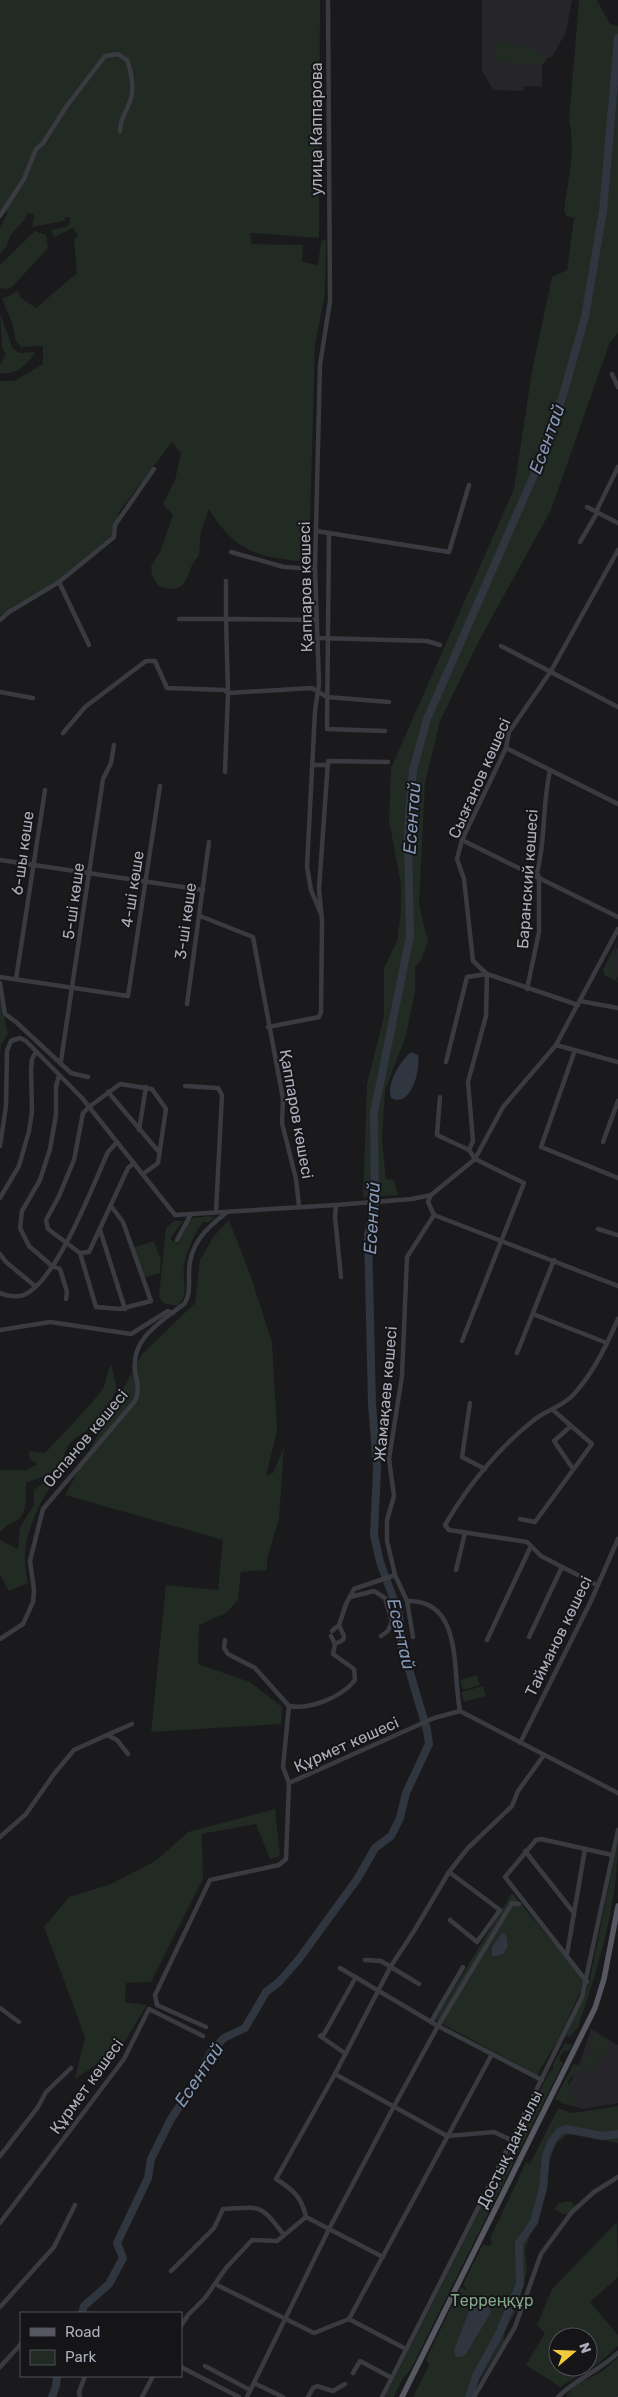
<svg xmlns="http://www.w3.org/2000/svg" width="618" height="2397" font-family="Rubik,sans-serif">
<rect width="100%" height="100%" fill="#1a191c"/>
<g fill="#262529">
<polygon points="482,0 572,0 566,32 552,57 546,59 542,66 542,87 524,86 524,91 493,90 482,70"/>
<polygon points="618,946 618,978 605,971"/>
<polygon points="591,2029 618,2045 618,2103 583,2109 561,2103 580,2062"/>
</g>
<g fill="#212a23" fill-rule="evenodd">
<path d="M0,0H320L319,238L254,233L250,234L252,244L303,245L302,262L318,265L321,242L326,238L325,294L315,345L309,562C260,557 236,554 209,509L201,531L199,556C183,570 193,598 158,586L152,575L151,566L160,552L173,515L163,504L175,480L181,453L172,442L119,512L111,536L57,582L12,607L0,616V381H14L43,364V346L21,347L15,339L12,322L2,299L18,291L21,298L36,308L77,273L74,239L78,236L73,228L54,237L51,230L66,227L70,223V217H66L64,221L32,227L34,214L27,213C25,224 14,228 10,237C6,247 9,245 0,254V227L8,212L0,211Z"/>
<path d="M579,0H597L610,24L618,26V333L610,342L551,510L479,641L440,721L425,783L419,904L428,942L420,962L415,967V991L406,1036L385,1090L382,1140L386,1179L394,1180L398,1195L363,1197L367,1084L384,1016V968L397,941L401,911V885L389,820L391,768L514,489L532,371L552,277L567,270L574,218L566,216L564,210C568,180 576,149 569,119Z"/>
<polygon points="496,40 529,48 549,56 542,66 496,61"/>
<path d="M35,231L46,235L48,248L12,287C7,289 5,290 0,287V265Z"/>
<path d="M0,313L13,349L20,353L34,352L35,354C25,366 17,375 0,373V365L6,354L2,347Z"/>
<polygon points="618,940 611,964 618,982 604,975 603,970"/>
<polygon points="0,997 8,1034 1,1045 0,1054"/>
<path d="M207,1216L216,1217L209,1222H203C195,1232 186,1252 184,1266C182,1280 190,1296 177,1306L163,1303L159,1296L166,1228L174,1221H183L170,1239L178,1244L190,1219Z"/>
<polygon points="229,1220 250,1274 272,1342 277,1431 266,1476 273,1473 284,1447 279,1519 267,1559 267,1570 241,1572 238,1600 226,1613 199,1625 198,1664 250,1682 282,1707 281,1724 151,1732 166,1585 218,1590 223,1540 65,1495 142,1354 195,1303 200,1260 213,1237"/>
<polygon points="154,1241 159,1256 161,1256 160,1273 143,1278 132,1248"/>
<path d="M111,1364L117,1389C111,1400 104,1413 95,1423C78,1441 66,1435 63,1465L48,1475L26,1483C26,1495 28,1513 16,1521C9,1525 4,1526 0,1533V1470H26L38,1464L30,1459L29,1451L45,1453C64,1432 85,1412 102,1390C106,1384 107,1372 111,1364Z"/>
<path d="M47,1480L53,1483C39,1503 24,1535 25,1560C25,1568 27,1576 28,1583L9,1591L0,1574V1540L18,1549L20,1527L34,1505V1490Z"/>
<polygon points="477,1675 480,1685 463,1690 460,1680"/>
<polygon points="483,1686 486,1696 464,1702 461,1692"/>
<polygon points="275,1809 280,1856 270,1859 256,1824 202,1834 203,1879 151,1982 126,1983 125,2002 147,2005 120,2049 75,2079 85,2037 44,1927 69,1897 111,1884 157,1860 188,1832"/>
<path d="M618,1841C618,1902 598,1970 578,2027L570,2037L565,2035L589,1983Z"/>
<polygon points="512,1893 585,1981 559,2039 537,2075 435,2020"/>
<polygon points="595,2034 610,2042 602,2058 587,2049"/>
<polygon points="565,2043 572,2045 569,2050 562,2052 559,2059 563,2063 411,2369 402,2380 394,2397 385,2397 550,2071 553,2071 553,2064"/>
<polygon points="588,2053 599,2060 593,2071 589,2071 582,2062"/>
<polygon points="574,2063 585,2071 571,2077 568,2082 574,2107 555,2099"/>
<polygon points="618,2106 618,2143 568,2134 557,2143 549,2161 547,2191 525,2249 527,2270 518,2307 505,2331 504,2341 469,2397 413,2397 429,2365 426,2359 461,2287 468,2291 463,2284 483,2244 490,2246 492,2241 490,2239 526,2162 530,2164 558,2108 572,2113"/>
<polygon points="567,2201 573,2203 574,2207 567,2215 554,2210 558,2204"/>
<path d="M617,2222L618,2277L590,2302L618,2335V2346L599,2363L560,2387L526,2365L545,2333L537,2325L552,2289ZM558,2337H588V2367H558Z"/>
<polygon points="618,2357 618,2397 566,2397 574,2386 603,2371"/>
</g>
<g fill="#2f3640">
<path d="M411,1052L418,1055C421,1069 411,1109 391,1098C386,1084 400,1061 411,1052Z"/>
<polygon points="502,1933 506,1935 508,1946 503,1954 492,1957 492,1947"/>
<polygon points="476,2300 487,2303 491,2312 466,2354 462,2357 456,2357 454,2350 472,2304"/>
</g>
<g fill="none" stroke-linecap="round" stroke-linejoin="round">
<polyline stroke="#2f3640" stroke-width="1" points="617,2397 618,2396"/>
<g stroke="#2f3640" stroke-width="8">
<polyline points="82,2313 84,2306 109,2284 123,2258 117,2243 148,2178 151,2159 171,2119 193,2086 211,2052 224,2038 245,2028 266,1992 279,1982 299,1959 358,1878 375,1848 391,1836 400,1818 406,1793 429,1744 427,1730 402,1646 399,1614 380,1562 374,1535 377,1469 372,1404 368,1234 375,1207 374,1113 410,936 408,834 410,803 413,770 427,719 534,475 563,395 585,317 603,211 618,38"/>
<polyline points="52,2397 56,2386 57,2376"/>
<polyline points="469,2397 476,2376 499,2334 520,2284 519,2243 534,2222 543,2188 546,2155 552,2141 560,2131 566,2129 603,2136 618,2134"/>
</g>
<g stroke="#3a3b41" stroke-width="4.5">
<path d="M0,216L24,179L36,149L43,143L66,107L105,56L118,54L127,60C132,73 135,91 129,104C125,114 120,120 120,131"/>
<polyline points="612,374 618,387"/>
<polyline points="587,507 618,523"/>
<polyline points="596,512 618,467"/>
<polyline points="316,531 449,552 469,485"/>
<polyline points="329,533 327,729 385,731"/>
<polyline points="580,542 597,513"/>
<polyline points="231,552 284,567 315,569"/>
<polyline points="59,582 89,645"/>
<polyline points="179,619 226,619 226,581"/>
<polyline points="0,620 9,612 59,582 114,537 115,525 154,469"/>
<polyline points="317,638 427,641 440,645"/>
<polyline points="501,646 618,707"/>
<polyline points="0,692 33,698"/>
<polyline points="63,733 85,707 146,661 155,661 167,688 224,690 228,693 312,688 327,697 389,702"/>
<polyline points="506,748 618,804"/>
<polyline points="313,765 327,765"/>
<polyline points="225,772 228,693 226,619 317,620"/>
<polyline points="462,840 618,917"/>
<polyline points="0,860 203,890"/>
<polyline points="321,914 311,890 307,867 315,711 319,684 315,569 320,365 330,301 328,0"/>
<polyline points="200,916 253,937 283,1099 282,1123 296,1179 299,1206"/>
<polyline points="0,977 128,996 160,786"/>
<polyline points="16,979 45,790"/>
<polyline points="0,983 5,1014 16,1022 71,1073 88,1077"/>
<path d="M527,989L539,932V877L537,873C546,839 542,805 550,771"/>
<polyline points="580,1001 618,1008"/>
<polyline points="187,1004 209,842"/>
<polyline points="578,1005 487,974 473,961 464,879 457,859 462,840 506,748 509,732 551,671 618,550"/>
<polyline points="268,1027 319,1017 321,1012 322,921 319,889 328,761 388,762"/>
<polyline points="556,1045 618,1062"/>
<polyline points="575,1050 541,1147 618,1178"/>
<polyline points="61,1061 103,779 111,763 114,745"/>
<polyline points="446,1062 467,977 487,974"/>
<polyline points="59,1076 56,1086 56,1115 50,1149 40,1180 22,1211 20,1228 29,1246 52,1266 60,1269 67,1292 66,1299"/>
<polyline points="185,1086 218,1088 222,1095 216,1212"/>
<polyline points="108,1092 159,1152"/>
<polyline points="440,1097 437,1135 469,1150"/>
<polyline points="139,1130 146,1087"/>
<polyline points="603,1142 618,1101"/>
<polyline points="0,1146 6,1106 7,1051 11,1041 20,1038 26,1041 82,1098 175,1215 336,1205 412,1199 431,1195 475,1159 503,1107 556,1045 618,929"/>
<polyline points="134,1163 128,1168 89,1252 80,1253 48,1229 46,1220 59,1196 74,1160 83,1113 89,1107 120,1084 152,1089 166,1109 158,1163 143,1174"/>
<polyline points="431,1195 428,1202 434,1215 618,1286"/>
<polyline points="0,1198 19,1166 29,1131 32,1112 31,1069 32,1059 36,1052"/>
<polyline points="336,1205 335,1217 341,1277"/>
<polyline points="598,1229 618,1235"/>
<polyline points="100,1230 125,1309"/>
<polyline points="177,1240 191,1214"/>
<polyline points="80,1253 96,1307 120,1309 151,1301 123,1222 111,1206"/>
<polyline points="0,1254 6,1262 35,1286"/>
<path d="M0,1293C7,1296 19,1298 26,1294C59,1276 92,1187 108,1152L117,1142"/>
<polyline points="533,1314 607,1343"/>
<polyline points="0,1330 50,1322 131,1334 168,1311 173,1313"/>
<polyline points="462,1341 524,1183 475,1159 469,1150 473,1141 468,1082 486,1016 487,974"/>
<polyline points="517,1353 554,1260"/>
<polyline points="470,1403 462,1457 485,1469"/>
<polyline points="571,1426 554,1441 573,1469"/>
<polyline points="520,1519 535,1522 592,1444 553,1410"/>
<polyline points="456,1570 465,1533"/>
<path d="M597,1585L541,1556L527,1542L449,1530L445,1525C467,1487 499,1447 534,1420C546,1410 562,1407 573,1395C593,1374 607,1345 618,1319"/>
<polyline points="350,1597 374,1591 385,1598 392,1621 388,1631 381,1636"/>
<path d="M407,1601C464,1599 452,1673 460,1711"/>
<polyline points="332,1631 339,1625 346,1604 354,1589 395,1575"/>
<polyline points="413,1637 407,1601 395,1575 387,1541 387,1520 394,1496 389,1459 402,1376 407,1257 434,1215"/>
<polyline points="529,1637 562,1567"/>
<path d="M0,1639L23,1624L33,1602L34,1590L30,1561L43,1509L135,1401C140,1391 137,1381 135,1371C131,1337 162,1322 185,1303C190,1294 189,1284 189,1273C189,1245 205,1229 226,1213"/>
<path d="M225,1640L224,1648L228,1654L255,1668L289,1706C310,1710 342,1697 355,1680L354,1669L333,1654L335,1644L331,1636"/>
<polyline points="487,1640 531,1546"/>
<polyline points="335,1644 343,1640 344,1636 339,1625"/>
<polyline points="289,1706 283,1767 289,1783"/>
<polyline points="107,1735 132,1724"/>
<polyline points="520,1743 591,1601 618,1539"/>
<polyline points="0,1837 26,1814 54,1774 74,1750 107,1735 117,1740 128,1754"/>
<polyline points="525,1851 574,1913"/>
<polyline points="449,1872 468,1848 512,1806 518,1791 544,1755"/>
<polyline points="567,1954 585,1849"/>
<polyline points="365,1960 381,1961 419,1984"/>
<polyline points="340,1968 438,2026 542,2080"/>
<polyline points="587,1982 505,1877 536,1840 541,1839 612,1855"/>
<polyline points="0,2008 19,2022"/>
<polyline points="431,2022 463,1967"/>
<polyline points="206,2027 157,2005 155,1995 210,1880 279,1865 286,1859 289,1783 434,1718 460,1711 618,1793"/>
<polyline points="346,2054 320,2036 324,2034 356,1977"/>
<polyline points="335,2074 447,2136 494,2132 511,2140"/>
<polyline points="0,2156 38,2107 46,2092 71,2068"/>
<path d="M306,2217C302,2197 292,2189 276,2179L335,2074L391,1966L414,1931L449,1872L500,1910L477,1942L450,1920"/>
<polyline points="0,2223 124,2059 149,2009 203,2036"/>
<path d="M171,2271L214,2228L223,2209C262,2207 259,2203 284,2235"/>
<polyline points="215,2284 314,2333 349,2319 492,2054"/>
<polyline points="0,2307 54,2247 75,2205"/>
<polyline points="349,2319 406,2349"/>
<polyline points="181,2326 188,2315 205,2298 226,2268 252,2240 277,2241 306,2217 383,2257"/>
<polyline points="205,2366 250,2390"/>
<polyline points="0,2367 21,2344"/>
<polyline points="181,2367 239,2397"/>
<polyline points="353,2373 360,2361 392,2378"/>
<polyline points="254,2383 283,2397"/>
<polyline points="80,2397 79,2392 85,2376"/>
<polyline points="142,2397 153,2376"/>
<polyline points="247,2397 329,2229 393,2108 438,2026 512,1903 519,1904"/>
<polyline points="308,2397 313,2388 317,2386 333,2391 345,2384"/>
<polyline points="382,2397 475,2214 582,1997 618,1830"/>
<polyline points="474,2397 515,2327 541,2254 572,2212 594,2192 618,2177"/>
<path d="M558,2397C576,2379 599,2371 618,2353"/>
</g>
<polyline stroke="#565760" stroke-width="5.5" points="402,2397 595,2008 604,1979 618,1906"/>
</g>
<g text-anchor="middle" stroke-width="4" stroke-linejoin="round" paint-order="stroke">
<g font-size="16" fill="#acafbb" stroke="#151417">
<text transform="translate(316 129) rotate(-90)" y="6">улица Каппарова</text>
<text transform="translate(305 587) rotate(-91)" y="6">Қаппаров көшесі</text>
<text transform="translate(479 778) rotate(-66)" y="6">Сызғанов көшесі</text>
<text transform="translate(22 853) rotate(-82)" y="6">6-шы көше</text>
<text transform="translate(527 879) rotate(-86)" y="6">Баранский көшесі</text>
<text transform="translate(132 889) rotate(-81)" y="6">4-ші көше</text>
<text transform="translate(73 901) rotate(-82)" y="6">5-ші көше</text>
<text transform="translate(185 921) rotate(-82)" y="6">3-ші көше</text>
<text transform="translate(297 1114) rotate(80)" y="6">Қаппаров көшесі</text>
<text transform="translate(385 1394) rotate(-85)" y="6">Жамақаев көшесі</text>
<text transform="translate(85 1438) rotate(-50)" y="6">Оспанов көшесі</text>
<text transform="translate(558 1636) rotate(-64)" y="6">Тайманов көшесі</text>
<text transform="translate(346 1744) rotate(-24)" y="6">Құрмет көшесі</text>
<text transform="translate(86 2086) rotate(-54)" y="6">Құрмет көшесі</text>
<text transform="translate(509 2149) rotate(-64)" y="6">Достық даңғылы</text>
</g>
<g font-size="16" fill="#83a68a" stroke="#151417">
<text x="492" y="2306">Терреңқұр</text>
</g>
<g font-size="18" font-style="italic" fill="#8498b5" stroke="#151417">
<text transform="translate(547 439) rotate(-70)" y="6">Есентай</text>
<text transform="translate(412 818) rotate(-86)" y="6">Есентай</text>
<text transform="translate(372 1218) rotate(-87)" y="6">Есентай</text>
<text transform="translate(401 1634) rotate(77)" y="6">Есентай</text>
<text transform="translate(199 2075) rotate(-56)" y="6">Есентай</text>
</g>
</g>
<rect x="20" y="2312" width="162" height="65" fill="#151417" stroke="#515259"/>
<rect x="30" y="2328" width="25" height="8" fill="#565760" stroke="#515259"/>
<text x="65" y="2337" font-size="15" fill="#acafbb">Road</text>
<rect x="30" y="2350" width="25" height="15" fill="#212a23" stroke="#515259"/>
<text x="65" y="2362" font-size="15" fill="#acafbb">Park</text>
<g transform="translate(573 2352) rotate(71)"><circle r="24" fill="#151417" stroke="#515259"/>
<path d="M0-4L9 19L0 12L-9 19Z" fill="#f1ca3c"/>
<text y="-8" font-size="14" font-weight="bold" text-anchor="middle" fill="#acafbb">N</text>
</g>
</svg>
